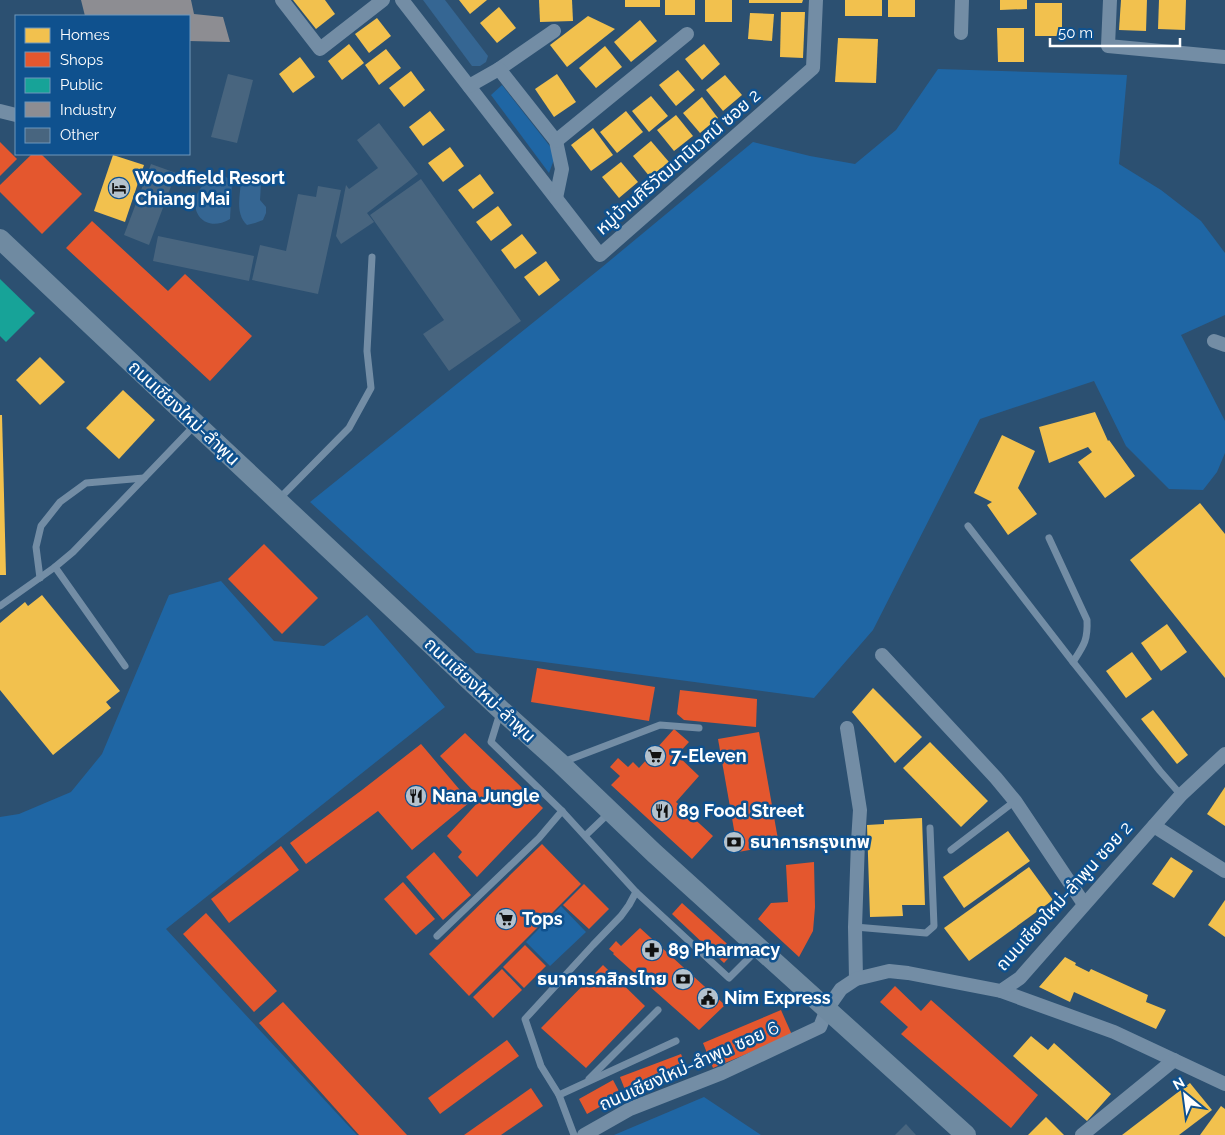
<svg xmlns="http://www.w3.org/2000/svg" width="1225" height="1135" font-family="Raleway,'Noto Sans Thai',sans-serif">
<rect width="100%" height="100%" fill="#2c5071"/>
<g fill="#1f66a4">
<polygon points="938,69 1127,75 1119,164 1161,190 1201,221 1225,253 1225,315 1181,335 1225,421 1225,453 1217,472 1203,490 1169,489 1126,446 1094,381 980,419 873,630 814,698 476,653 310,502 601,268 753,142 810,156 855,164 896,130"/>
<polygon points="502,85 556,154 549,173 491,95"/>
<polygon points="221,581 274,641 324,646 367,615 445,707 166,929 357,1135 0,1135 0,817 19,814 71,792 102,754 169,595"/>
<polygon points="561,906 586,932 550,966 526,942"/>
<polygon points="704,1097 761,1135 614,1135"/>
</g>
<g fill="#356693">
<polygon points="423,0 445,0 488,56 486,62 480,66 472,66"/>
<path d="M223,175L232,181L230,219C194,240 177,186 223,175Z"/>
<path d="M249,176L256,177L261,184L260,200L266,207V213L263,220L255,223L247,225C235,214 240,196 241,181Z"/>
</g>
<g fill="#f2c14e">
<polygon points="293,0 325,0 335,14 316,29"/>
<polygon points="459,0 487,0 470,14"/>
<polygon points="539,0 572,0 573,21 540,22"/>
<rect x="625" y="0" width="35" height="7"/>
<rect x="665" y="0" width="30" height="15"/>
<rect x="705" y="0" width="27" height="22"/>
<polygon points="749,0 803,0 802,3 749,3"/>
<rect x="845" y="0" width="37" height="16"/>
<rect x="888" y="0" width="27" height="17"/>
<polygon points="1000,0 1027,0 1027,9 1000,10"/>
<polygon points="1121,0 1147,0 1146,31 1119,30"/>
<polygon points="1159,0 1186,0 1185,30 1158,29"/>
<rect x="1035" y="3" width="27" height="33"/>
<polygon points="499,7 516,28 497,43 480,23"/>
<polygon points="781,12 805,12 803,58 780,57"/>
<polygon points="750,13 774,14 772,41 748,39"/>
<polygon points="588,16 615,29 567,67 550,45"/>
<polygon points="377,18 391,36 369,53 355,34"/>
<polygon points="640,20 657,41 631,62 614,42"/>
<polygon points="997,28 1024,28 1024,62 998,62"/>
<polygon points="838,38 878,39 876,83 835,82"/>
<polygon points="349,44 364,63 342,80 328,61"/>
<polygon points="704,44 720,64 702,80 685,59"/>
<polygon points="605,46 622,67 596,88 579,68"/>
<polygon points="386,49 401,68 379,85 365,65"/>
<polygon points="300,57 315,77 293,93 279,74"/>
<polygon points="678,70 695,90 676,106 659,85"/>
<polygon points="411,71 425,90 404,107 389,88"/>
<polygon points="557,74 576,102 554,117 535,89"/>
<polygon points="725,75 742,95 723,111 706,90"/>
<polygon points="651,96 668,116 649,132 632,111"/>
<polygon points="702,97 718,118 700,133 683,113"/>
<polygon points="430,111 445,130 423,146 409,127"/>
<polygon points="626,111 643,132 617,153 600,132"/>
<polygon points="676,115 693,136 674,151 657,130"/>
<polygon points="593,128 613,155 591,171 571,145"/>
<polygon points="651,141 669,162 650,177 633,156"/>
<polygon points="450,147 464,166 443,182 428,163"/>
<polygon points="113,155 144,165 125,222 94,211"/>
<polygon points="621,162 638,182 619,198 602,177"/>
<polygon points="480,174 494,193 473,209 458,190"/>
<polygon points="498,206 512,225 491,241 476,222"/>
<polygon points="522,234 537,253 515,269 501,250"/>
<polygon points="546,261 560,280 539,296 524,277"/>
<polygon points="40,357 65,382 40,405 16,380"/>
<polygon points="123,390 155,420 119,459 86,428"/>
<polygon points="1095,412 1108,441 1109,440 1135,476 1105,498 1078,462 1092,452 1088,447 1049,463 1039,427"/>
<polygon points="0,415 2,415 6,575 0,575"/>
<polygon points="1002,435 1035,451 1018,488 1037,514 1008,535 987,505 992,502 974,493"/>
<polygon points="1200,503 1225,534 1225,678 1130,560"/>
<polygon points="42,595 120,691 106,702 111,708 53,755 0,690 0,623 25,602 28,606"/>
<polygon points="1167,624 1187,652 1161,671 1141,643"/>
<polygon points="1132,652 1152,679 1126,698 1106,671"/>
<polygon points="873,688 922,737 895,763 852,712"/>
<polygon points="1153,710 1188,755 1177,764 1141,719"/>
<polygon points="930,742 988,801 961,827 903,768"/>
<polygon points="1225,787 1225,826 1207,814"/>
<polygon points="922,818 925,905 902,905 903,916 870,917 867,825 884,824 884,820"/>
<polygon points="1008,831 1030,861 964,908 943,877"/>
<polygon points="1171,857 1193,871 1174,898 1152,884"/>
<polygon points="1029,867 1053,900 969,961 944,928"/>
<polygon points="1225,900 1225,937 1208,925"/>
<polygon points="1065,957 1076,963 1075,965 1089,972 1091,969 1148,995 1146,1002 1166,1010 1156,1029 1074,992 1070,1002 1039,987"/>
<polygon points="1031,1036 1048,1050 1054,1043 1111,1094 1087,1121 1013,1056"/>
<polygon points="1190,1083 1212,1110 1179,1135 1122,1135"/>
<polygon points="1221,1106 1225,1109 1225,1135 1200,1135"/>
<polygon points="1046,1117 1064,1135 1028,1135"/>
</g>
<g fill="#e4572e">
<polygon points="0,142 17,159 0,176"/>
<polygon points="32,154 41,154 82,194 42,234 0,192 0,185"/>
<polygon points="92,221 168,291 185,274 252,336 210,381 66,248"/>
<polygon points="264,544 318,598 282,634 228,579"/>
<polygon points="537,668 655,687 649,721 531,702"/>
<polygon points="680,690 757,699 756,727 684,720 677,714"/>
<polygon points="674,729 689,742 677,755 699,776 676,802 713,836 692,859 611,785 620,776 610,767 618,758 628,767 633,762 639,768"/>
<polygon points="759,732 779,845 738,852 718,739"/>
<polygon points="465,733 543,808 477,877 458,857 462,852 447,836 481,799 440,756"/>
<polygon points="421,744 470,802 412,850 378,811 306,864 290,843 362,790"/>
<polygon points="542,844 581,884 469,996 429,954"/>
<polygon points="281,846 299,870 229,923 211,899"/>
<polygon points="434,852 471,895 443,920 406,877"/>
<polygon points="814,862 815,907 813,931 799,957 758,919 771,903 788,902 786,865"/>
<polygon points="403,882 435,919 416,935 384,899"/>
<polygon points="584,884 609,909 589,929 563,905"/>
<polygon points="682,903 735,951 724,963 672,914"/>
<polygon points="206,913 277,991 254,1012 183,934"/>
<polygon points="640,928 725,1005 699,1030 613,954 614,953 609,949 616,941 621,946"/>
<polygon points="525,945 546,966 524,988 503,967"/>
<polygon points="603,965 645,1006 586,1068 541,1028"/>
<polygon points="502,969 522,990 493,1018 473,997"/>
<polygon points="895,986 921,1011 931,1000 1038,1095 1011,1128 901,1034 908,1027 880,1002"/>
<polygon points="283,1002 407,1135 359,1135 259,1023"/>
<polygon points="781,1010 792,1035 713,1068 703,1043"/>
<polygon points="507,1040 519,1056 440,1114 428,1098"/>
<polygon points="681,1054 688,1071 627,1095 620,1077"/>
<polygon points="613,1080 621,1095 587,1114 579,1099"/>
<polygon points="531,1088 543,1106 501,1135 464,1135"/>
</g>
<polygon fill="#17a398" points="0,279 35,313 6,342 0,336"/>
<polygon fill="#8d8d92" points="81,0 191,0 194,14 223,17 230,42 189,41 189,16 85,16"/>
<g fill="#48657f">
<polygon points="228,74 253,80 237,143 211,137"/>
<polygon points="379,123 418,174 367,213 374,222 341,244 336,236 346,185 349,189 378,168 357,140"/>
<polygon points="151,164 176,173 149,245 124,235"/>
<polygon points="421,179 521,321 449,371 423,334 444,320 370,215"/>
<polygon points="318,186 341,190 318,294 252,280 260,245 286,251 298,194 316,197"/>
<polygon points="158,236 254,256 249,281 153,261"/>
<polygon points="906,1124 916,1135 895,1135"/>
</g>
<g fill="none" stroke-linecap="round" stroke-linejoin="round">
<g stroke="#738da5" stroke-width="7">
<polyline points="278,500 349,428 371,388 367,351 372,257"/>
<polyline points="968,526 1073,662 1160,771 1181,795"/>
<path d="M1049,538L1087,620C1088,640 1084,645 1073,662"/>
<polyline points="40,578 36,547 41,526 60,502 86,483 144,478"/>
<polyline points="0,606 55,567"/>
<polyline points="125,666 55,567 73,552 195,425"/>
<polyline points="500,713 491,742 562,811 636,892 729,978 758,949"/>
<polyline points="563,762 660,725 699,728"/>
<polyline points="586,835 609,813"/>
<polyline points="951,850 1015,801"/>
<polyline points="855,927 926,933 934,926 930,828"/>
<polyline points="437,936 539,838 562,811"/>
<polyline points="589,1079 658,1010"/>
<polyline points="559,1095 676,1041"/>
<polyline points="574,1135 559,1095 541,1066 525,1019 593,945 621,916 629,905 636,892"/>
</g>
<g stroke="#738da5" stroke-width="14">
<polyline points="282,0 320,49 383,0"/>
<polyline points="402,0 600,255 813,68 816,0"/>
<polyline points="1110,0 1108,46 1225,57"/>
<polyline points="961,33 962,0"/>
<polyline points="499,69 554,31"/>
<polyline points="469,86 499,69 556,141 562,169 556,198"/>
<polyline points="0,111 16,115"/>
<polyline points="556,141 687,34"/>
<polyline points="1214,341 1225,345"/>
<polyline points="882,655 996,778 1015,801 1084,904"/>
<polyline points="847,728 860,810 858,842 855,927 856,979"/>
<polyline points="1154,826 1225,871"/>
<polyline points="1001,991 1114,1032 1225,1084"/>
<polyline points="584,1135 630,1109 722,1073 820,1027 827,1009 841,989 856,979 889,971 908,973 1001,991 1020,978 1181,795 1225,754"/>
<polyline points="1082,1135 1174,1060"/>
</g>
<polyline stroke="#6f8aa1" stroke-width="20" points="0,239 196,424 501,710 560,763 654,853 966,1135"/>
</g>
<defs>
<g id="hotel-disc" transform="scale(1.125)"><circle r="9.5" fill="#b5c2cd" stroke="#0f518e"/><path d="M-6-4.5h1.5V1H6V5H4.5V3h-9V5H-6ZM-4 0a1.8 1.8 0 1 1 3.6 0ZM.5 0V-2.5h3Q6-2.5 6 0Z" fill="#111"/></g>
<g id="supermarket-disc" transform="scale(1.125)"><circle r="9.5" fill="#b5c2cd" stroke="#0f518e"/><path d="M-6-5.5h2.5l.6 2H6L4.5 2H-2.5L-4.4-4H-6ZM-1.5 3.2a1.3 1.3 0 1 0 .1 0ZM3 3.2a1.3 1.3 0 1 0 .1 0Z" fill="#111"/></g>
<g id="restaurant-disc" transform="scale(1.125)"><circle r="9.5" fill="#b5c2cd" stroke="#0f518e"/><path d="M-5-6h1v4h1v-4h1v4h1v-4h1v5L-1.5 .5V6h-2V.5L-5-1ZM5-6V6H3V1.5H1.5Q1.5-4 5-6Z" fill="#111"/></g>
<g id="bank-disc" transform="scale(1.125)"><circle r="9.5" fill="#b5c2cd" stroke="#0f518e"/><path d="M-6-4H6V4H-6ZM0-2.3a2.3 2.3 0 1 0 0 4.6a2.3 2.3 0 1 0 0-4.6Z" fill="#111"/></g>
<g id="pharmacy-disc" transform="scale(1.125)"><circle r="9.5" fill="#b5c2cd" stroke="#0f518e"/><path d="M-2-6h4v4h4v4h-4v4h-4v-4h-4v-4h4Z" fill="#111"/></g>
<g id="civic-disc" transform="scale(1.125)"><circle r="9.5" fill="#b5c2cd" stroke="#0f518e"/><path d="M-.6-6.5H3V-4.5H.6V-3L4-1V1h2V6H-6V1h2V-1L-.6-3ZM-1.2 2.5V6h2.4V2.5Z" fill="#111"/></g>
</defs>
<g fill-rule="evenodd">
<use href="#hotel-disc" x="119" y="188"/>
<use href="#supermarket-disc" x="655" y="756"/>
<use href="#restaurant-disc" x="416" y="796"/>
<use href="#restaurant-disc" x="662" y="811"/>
<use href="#bank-disc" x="734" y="842"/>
<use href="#supermarket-disc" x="506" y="919"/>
<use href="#pharmacy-disc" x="652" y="950"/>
<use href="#bank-disc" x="683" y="979"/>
<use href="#civic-disc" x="708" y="998"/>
</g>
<g text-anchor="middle" stroke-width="5" stroke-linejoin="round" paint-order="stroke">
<g font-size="18" fill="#fff" stroke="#0f518e">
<text transform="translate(678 162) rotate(-41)" y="6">หมู่บ้านศิริวัฒนานิเวศน์ ซอย 2</text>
<text transform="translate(184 413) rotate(43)" y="6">ถนนเชียงใหม่-ลำพูน</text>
<text transform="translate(480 690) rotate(43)" y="6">ถนนเชียงใหม่-ลำพูน</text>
<text transform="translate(1064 896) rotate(-48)" y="6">ถนนเชียงใหม่-ลำพูน ซอย 2</text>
<text transform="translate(689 1066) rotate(-24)" y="6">ถนนเชียงใหม่-ลำพูน ซอย 6</text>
</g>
<g font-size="18" font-weight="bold" fill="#fff" stroke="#0f518e" text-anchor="start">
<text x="135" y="184">Woodfield Resort<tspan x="135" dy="21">Chiang Mai</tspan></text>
<text x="671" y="762">7-Eleven</text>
<text x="432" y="802">Nana Jungle</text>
<text x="678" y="817">89 Food Street</text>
<text x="750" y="848">ธนาคารกรุงเทพ</text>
<text x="522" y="925">Tops</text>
<text x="668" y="956">89 Pharmacy</text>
<text x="667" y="985" text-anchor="end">ธนาคารกสิกรไทย</text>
<text x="724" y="1004">Nim Express</text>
</g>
</g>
<rect x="15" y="15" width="175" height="140" fill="#0f518e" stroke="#6f97bb"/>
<rect x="25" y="28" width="25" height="15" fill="#f2c14e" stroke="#6f97bb"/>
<text x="60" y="40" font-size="15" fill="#ffffff">Homes</text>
<rect x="25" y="52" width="25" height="15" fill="#e4572e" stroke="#6f97bb"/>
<text x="60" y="65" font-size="15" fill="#ffffff">Shops</text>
<rect x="25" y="78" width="25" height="15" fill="#17a398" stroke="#6f97bb"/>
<text x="60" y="90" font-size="15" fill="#ffffff">Public</text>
<rect x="25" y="102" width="25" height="15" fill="#8d8d92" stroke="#6f97bb"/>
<text x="60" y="115" font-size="15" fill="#ffffff">Industry</text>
<rect x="25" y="128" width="25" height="15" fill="#48657f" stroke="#6f97bb"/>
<text x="60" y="140" font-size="15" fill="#ffffff">Other</text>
<g transform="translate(1185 1095) rotate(331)" stroke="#0f518e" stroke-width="4" paint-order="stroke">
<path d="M0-4L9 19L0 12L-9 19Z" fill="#ffffff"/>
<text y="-8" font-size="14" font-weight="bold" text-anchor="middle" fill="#ffffff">N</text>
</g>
<path d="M1050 38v8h130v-8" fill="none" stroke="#ffffff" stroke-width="2.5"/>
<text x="1058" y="38" font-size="15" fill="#ffffff" stroke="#0f518e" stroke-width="4" paint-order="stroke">50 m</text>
</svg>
